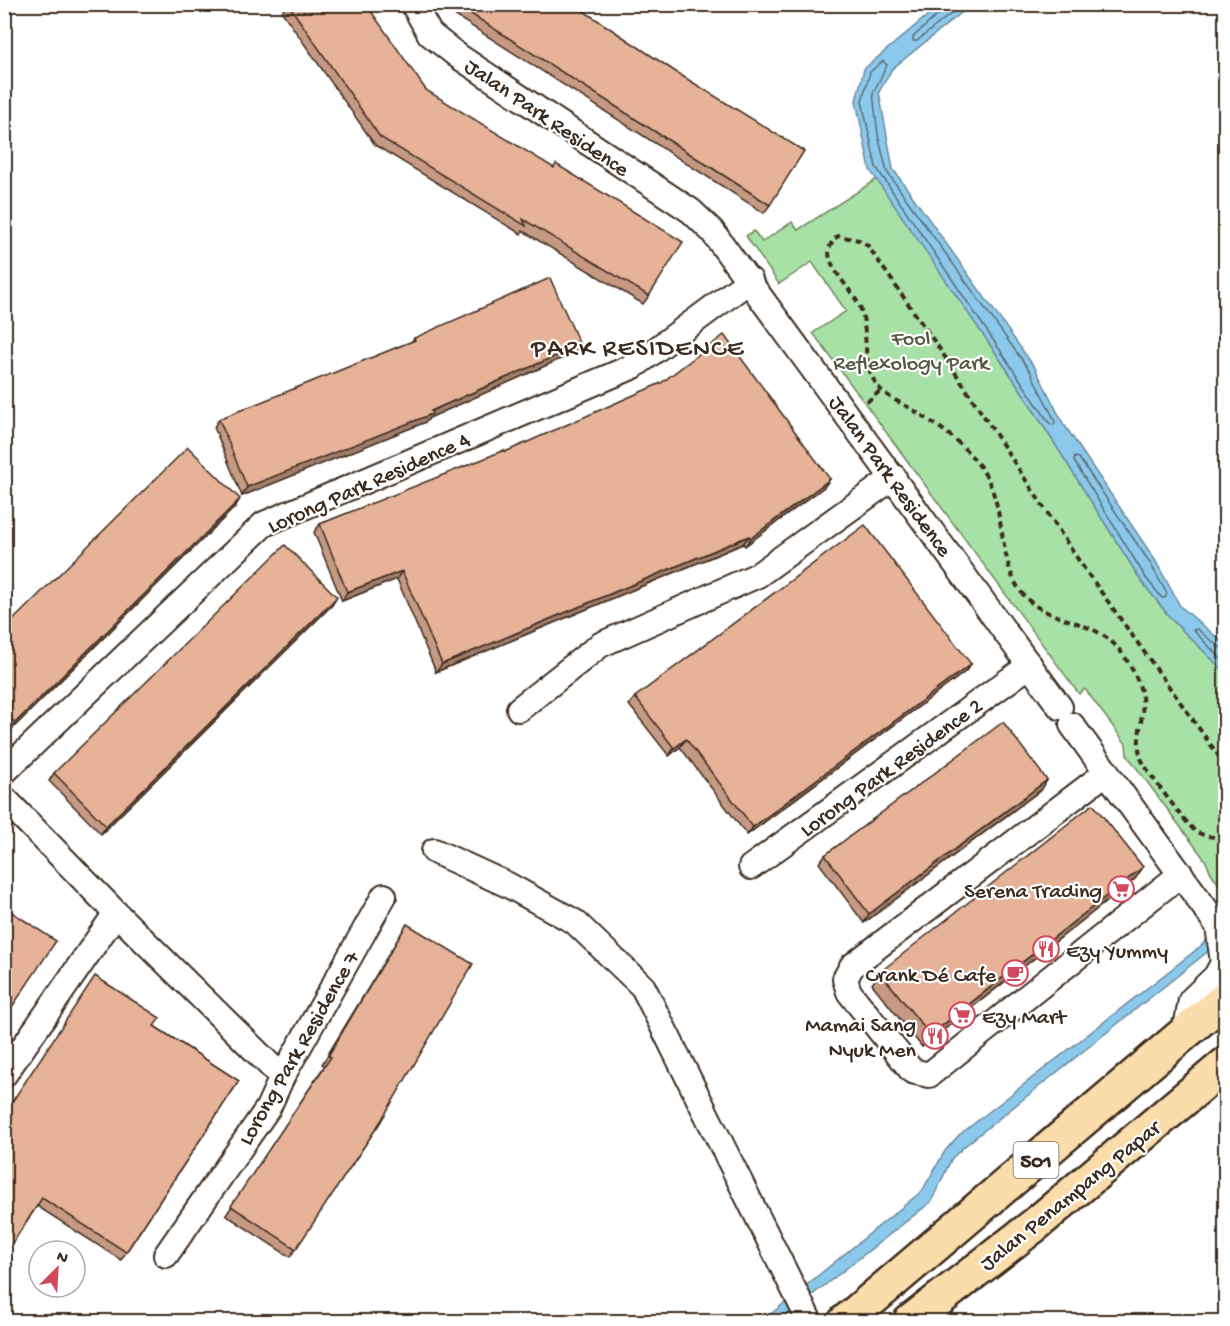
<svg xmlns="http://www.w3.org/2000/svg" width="1230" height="1326" font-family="'Gochi Hand',sans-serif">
<rect width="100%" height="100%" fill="#fff"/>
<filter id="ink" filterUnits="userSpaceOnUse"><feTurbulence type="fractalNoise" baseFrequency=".0167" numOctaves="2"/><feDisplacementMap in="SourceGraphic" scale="12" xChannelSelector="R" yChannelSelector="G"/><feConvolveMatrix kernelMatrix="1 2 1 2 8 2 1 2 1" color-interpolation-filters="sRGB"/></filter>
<g filter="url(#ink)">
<polygon fill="#a7e1a6" stroke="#718662" stroke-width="1.5" points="877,179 1019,387 1142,582 1172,620 1225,672 1225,893 1211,873 1205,860 1127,755 1126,744 1085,689 1079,694 813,333 846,311 812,262 779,284 746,236 754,231 762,242 792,222 798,230"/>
<g fill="#8bc9ec" stroke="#6b899a" stroke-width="1.5">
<polygon points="940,5 971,5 892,69 879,92 893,169 1035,368 1063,423 1155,560 1180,606 1225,644 1225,672 1172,620 1142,582 1019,387 870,170 856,101 864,69"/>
<polygon points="1225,919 1225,936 1206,953 966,1145 952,1158 931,1202 779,1321 761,1322 922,1191 945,1151 958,1136 1201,946"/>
</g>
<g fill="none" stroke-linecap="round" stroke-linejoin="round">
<g stroke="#5b6a70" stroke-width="1.5">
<polyline points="944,4 942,11 913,37 913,41 917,41 963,4"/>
<polygon points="883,61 887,65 873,93 878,135 887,172 1030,371 1055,421 1054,425 1050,424 876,167 862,101 870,72"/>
<polygon points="1075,457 1079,458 1150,563 1167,594 1165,598 1162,598 1146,578 1074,461"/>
<polyline points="1226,648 1219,647 1197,629 1193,630 1226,664"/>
</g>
<g stroke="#3b2a1e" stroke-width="28">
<g id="minor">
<polyline points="413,4 430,34 458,56 691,211 712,231 1060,707"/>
<polyline points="519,709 600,645 758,575 894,477"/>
<polyline points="1072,725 1218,926 1223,963 1216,976 1191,1000 1185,1034"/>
<polyline points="4,772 264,524 634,366 750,280"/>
<polyline points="1107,772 852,966 845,979 849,992 912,1071 929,1075 1181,874"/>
<polyline points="4,798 116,913 282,1077"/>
<polyline points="434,851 508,885 575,922 643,987 810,1322"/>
<polyline points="751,867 1030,665"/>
<polyline points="4,1075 116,913"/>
<polyline points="166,1255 268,1108 282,1077 384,896"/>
</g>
</g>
<g stroke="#3b2a1e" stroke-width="38">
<g id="primary">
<polyline points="845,1322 1226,998"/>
<polyline points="910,1322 1036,1224 1226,1064"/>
</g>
</g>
<g stroke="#3b2a1e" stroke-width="4" stroke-dasharray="6 4.5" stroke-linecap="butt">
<polyline points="867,402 881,390"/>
<path d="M1226,766L1081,564L943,354L868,246L859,240L838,236C812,256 850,285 859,305C871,330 858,367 882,391C891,399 903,404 913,410C941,427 969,447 986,476C1005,510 999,559 1019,589C1038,619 1076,617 1104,636C1120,646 1131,665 1138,682C1150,710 1133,735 1141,758C1145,770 1186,823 1195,831C1205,837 1215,838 1226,836"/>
</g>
<use href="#minor" stroke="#fff" stroke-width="24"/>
<use href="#primary" stroke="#fbddab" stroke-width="33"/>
</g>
<g fill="#c69983" stroke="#3b2a1e" stroke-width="1.5">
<polygon points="287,4 426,90 649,296 643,304 523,231 521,234 375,145 282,12"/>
<polygon points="456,4 770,205 764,213 451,13"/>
<polygon points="414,338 580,345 574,353 429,418 426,422 242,496 214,427 219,419 411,342"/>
<polygon points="505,452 830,479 824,487 745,546 743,544 436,672 397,579 342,601 314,532 320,524"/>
<polygon points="235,507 10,731 4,726 4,629"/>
<polygon points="337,597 332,605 101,834 49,781 54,773"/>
<polygon points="971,664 965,672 747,835 680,747 669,756 629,705 635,697"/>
<polygon points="1047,780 1042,789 864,923 819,863 825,855"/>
<polygon points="1143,867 1135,879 922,1047 872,984 880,972"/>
<polygon points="407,924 381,1121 290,1257 226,1215 325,1065 322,1064"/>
<polygon points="154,1026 239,1081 121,1260 37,1206 4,1255 4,1113"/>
</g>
<g fill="#a17d6a" stroke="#3b2a1e" stroke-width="1.5">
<polygon points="580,345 574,353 429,418 426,422 242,496 247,487 431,411"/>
<polygon points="830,479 824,487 745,546 751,538"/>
<polygon points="240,499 235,507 10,731 15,723"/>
<polygon points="749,536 743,544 436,672 442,664"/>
<polygon points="402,571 397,579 342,601 347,592"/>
<polygon points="337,597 332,605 101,834 106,826"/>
<polygon points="971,664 965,672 747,835 753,827"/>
<polygon points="686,739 680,747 669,756 674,748"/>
<polygon points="1047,780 1042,789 864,923 869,914"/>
<polygon points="1143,867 1135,879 922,1047 930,1035"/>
</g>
<g fill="#e6b298" stroke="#3b2a1e" stroke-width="1.5">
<polygon points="288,4 366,4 426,90 554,168 556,164 683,242 649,296 523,219 526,226 380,137"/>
<polygon points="573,4 679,74 804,151 770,205 457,5"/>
<polygon points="550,278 580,345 431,411 432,414 247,487 219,419 415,340 414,338"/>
<polygon points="724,335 830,479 751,538 749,536 442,664 402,571 347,592 320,524 483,459 504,450 505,452 661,383"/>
<polygon points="188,447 240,499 15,723 4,712 4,629"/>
<polygon points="865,525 971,664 753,827 686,739 674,748 635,697"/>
<polygon points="285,545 337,597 106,826 54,773"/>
<polygon points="1003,722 1047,780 869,914 825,855"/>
<polygon points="1093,804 1143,867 930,1035 880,972"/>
<polygon points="4,907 56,941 4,1019"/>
<polygon points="407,924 473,964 381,1121 296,1249 231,1206 331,1057 328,1056"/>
<polygon points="95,976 160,1018 154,1026 239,1081 126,1252 42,1198 6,1253 4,1252 4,1114"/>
</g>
</g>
<defs>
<g id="supermarket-ring" transform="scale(1.35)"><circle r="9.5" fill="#fff" stroke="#d1495b" stroke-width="1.5"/><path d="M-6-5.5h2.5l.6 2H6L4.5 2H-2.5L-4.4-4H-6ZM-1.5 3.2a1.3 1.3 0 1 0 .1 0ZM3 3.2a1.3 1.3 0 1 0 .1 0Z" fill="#d1495b"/></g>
<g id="restaurant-ring" transform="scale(1.35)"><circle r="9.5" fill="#fff" stroke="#d1495b" stroke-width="1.5"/><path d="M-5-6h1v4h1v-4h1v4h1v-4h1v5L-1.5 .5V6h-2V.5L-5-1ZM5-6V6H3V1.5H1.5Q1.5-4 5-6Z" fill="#d1495b"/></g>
<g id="cafe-ring" transform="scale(1.35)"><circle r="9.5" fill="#fff" stroke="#d1495b" stroke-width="1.5"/><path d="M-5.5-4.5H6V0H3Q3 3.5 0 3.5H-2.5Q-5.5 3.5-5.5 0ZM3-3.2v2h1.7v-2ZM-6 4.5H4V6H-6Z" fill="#d1495b"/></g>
</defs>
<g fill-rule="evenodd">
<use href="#supermarket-ring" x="1121" y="889"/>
<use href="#restaurant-ring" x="1046" y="949"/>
<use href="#cafe-ring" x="1015" y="973"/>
<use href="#supermarket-ring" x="962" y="1015"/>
<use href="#restaurant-ring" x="935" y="1036"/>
</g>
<g text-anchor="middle" stroke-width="4.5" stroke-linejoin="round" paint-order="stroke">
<rect fill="#fff" stroke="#766a62" stroke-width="1.5" x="1013.5" y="1142" width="45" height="36" rx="4.5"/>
<g font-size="21" font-weight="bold" fill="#3b2a1e">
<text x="1036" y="1167">501</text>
</g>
<g font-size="22" fill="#3b2a1e" stroke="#fff">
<text transform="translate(548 116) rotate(34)" y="8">Jalan Park Residence</text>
<text transform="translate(892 475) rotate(54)" y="8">Jalan Park Residence</text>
<text transform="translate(368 481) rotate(-24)" y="8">Lorong Park Residence 4</text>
<text transform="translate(890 766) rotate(-36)" y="8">Lorong Park Residence 2</text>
<text transform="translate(297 1047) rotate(-60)" y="8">Lorong Park Residence 7</text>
<text transform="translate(1069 1194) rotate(-39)" y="8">Jalan Penampang Papar</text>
</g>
<g font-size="22" fill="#565840" stroke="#fff">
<text x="911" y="344">Fool<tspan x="911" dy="25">Reflexology Park</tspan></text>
</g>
<g font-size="22" fill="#3b2a1e" stroke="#fff" text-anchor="end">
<text x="1102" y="897">Serena Trading</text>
<text x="1066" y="957" text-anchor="start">Ezy Yummy</text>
<text x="996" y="981">Crank Dé Cafe</text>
<text x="982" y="1023" text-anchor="start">Ezy Mart</text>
<text x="916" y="1031">Mamai Sang<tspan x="916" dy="25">Nyuk Men</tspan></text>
</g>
<g font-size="26" letter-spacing="1.5" fill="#3b2a1e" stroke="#fff">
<text x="638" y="355">PARK RESIDENCE</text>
</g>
</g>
<rect width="1230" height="1326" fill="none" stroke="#fff" stroke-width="24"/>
<rect x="12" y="12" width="1206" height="1302" fill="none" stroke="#3b2a1e" stroke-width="2" filter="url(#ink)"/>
<g transform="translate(57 1269) rotate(24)"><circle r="28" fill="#ffffff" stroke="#b1aaa5" stroke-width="1.5"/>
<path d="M0-4.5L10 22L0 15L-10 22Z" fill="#d1495b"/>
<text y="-9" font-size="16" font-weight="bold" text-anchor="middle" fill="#3b2a1e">N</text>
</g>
</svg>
